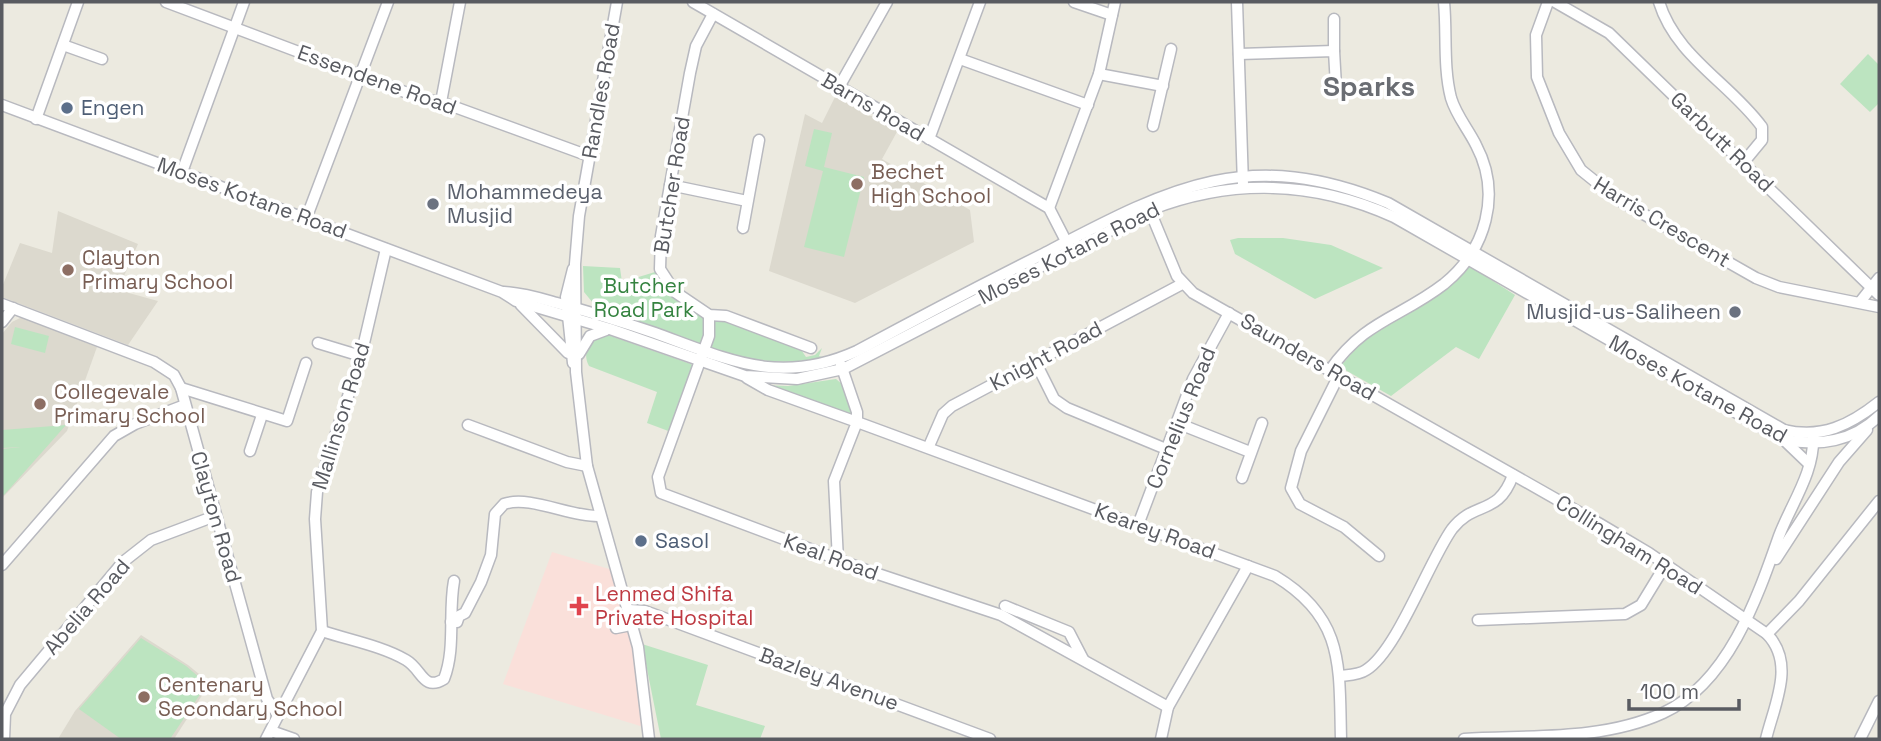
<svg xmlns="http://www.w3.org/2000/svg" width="1881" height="741" font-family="'Space Grotesk',sans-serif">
<rect width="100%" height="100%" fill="#eceae0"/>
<g fill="#dcd9ce">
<polygon points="837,93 868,116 875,116 898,130 882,159 970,210 974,242 855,303 769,271 805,114 822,123"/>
<polygon points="58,211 138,244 118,290 158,301 128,345 2,297 2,287 20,243 52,253"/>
<polygon points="22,317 97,347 67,431 3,497 2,334 12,322"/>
<polygon points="141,635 188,665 210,683 174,739 58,739 75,711"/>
</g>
<polygon fill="#fae0da" points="552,552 616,571 638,647 650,729 503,684"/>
<g fill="#bce4c0">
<polygon points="1868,54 1879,65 1879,103 1870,112 1840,84"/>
<polygon points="814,129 832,133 824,167 864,177 844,257 804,247 823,171 805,166"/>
<polygon points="1238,238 1283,238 1331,245 1383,268 1315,299 1235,254 1230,240"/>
<polygon points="1468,265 1515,295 1479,359 1456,347 1391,396 1340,367 1364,339"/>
<path d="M583,266L620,268L622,282L655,272L669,295L684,304L800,348L806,357L815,355L822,348L819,356L822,357C749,377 661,329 593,303L584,292Z"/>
<polygon points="15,327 49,336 45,353 11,344"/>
<path d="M608,335L691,364L695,369L671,432L647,423L657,392L589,366C581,350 591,337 608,335Z"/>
<polygon points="836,379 843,385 852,414 761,385 788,386"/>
<polygon points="66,425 4,495 2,494 2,449 21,447 2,448 2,430"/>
<polygon points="141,638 186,666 207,684 170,739 121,739 79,709"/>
<polygon points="642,644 708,665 696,705 765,726 760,739 661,739"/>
</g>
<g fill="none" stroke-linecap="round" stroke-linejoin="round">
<g stroke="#b8b9bf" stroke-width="13">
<g id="minor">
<polyline points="166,2 426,100 441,102 589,156"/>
<polyline points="617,2 579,216 575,264 576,372 587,466 638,647 649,739"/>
<polyline points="693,2 1049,208 1068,245"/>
<polyline points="1074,2 1112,15"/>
<polyline points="1237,2 1243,185"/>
<polyline points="1548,2 1536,35 1537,77 1559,133 1581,170 1617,199 1756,278 1779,287 1879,307"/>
<polyline points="1555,2 1609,33 1879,295"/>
<path d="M1659,2C1676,57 1730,83 1762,127V140L1743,163"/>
<polyline points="713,14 696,46 690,73 661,236 660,269 675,292 709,315 726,316 811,348"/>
<polyline points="1334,19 1334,51"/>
<polyline points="63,45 102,59"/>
<polyline points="1239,54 1334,51 1336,86"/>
<polyline points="960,59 1088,105"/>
<polyline points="1099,74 1163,86"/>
<polyline points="839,87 887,2"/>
<polyline points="441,102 460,2"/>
<path d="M2,105L502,292L516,301L610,329L745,376L797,379L843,369L1150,210C1232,178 1315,181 1394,217L1784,440C1820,446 1852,442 1879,416"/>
<polyline points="36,119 78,2"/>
<polyline points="1153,126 1171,49"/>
<polyline points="929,139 980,2"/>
<polyline points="182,172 244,2"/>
<polyline points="670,185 747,201"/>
<path d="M1148,206L1177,276L1193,293L1600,524L1649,553L1767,634C1796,664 1774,705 1766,739"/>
<polyline points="1049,208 1099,74 1115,2"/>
<polyline points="306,219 388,2"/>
<polyline points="743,228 759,140"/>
<polyline points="573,269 566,297 573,363"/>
<path d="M504,292C523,293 539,298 557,303C590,312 623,322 655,333C729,360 780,386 857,351C918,318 979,286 1041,255C1166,190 1246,144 1388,203L1784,430C1822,439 1850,425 1879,402"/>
<polyline points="1860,302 1879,278"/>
<polyline points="2,304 154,362 174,375 181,388 267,699 278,715"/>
<polyline points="521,305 568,353"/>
<polyline points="709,315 709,336 658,477 661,493 869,571 1001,615 1168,707"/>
<polyline points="2,322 13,308"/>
<polyline points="318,343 361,356"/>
<polyline points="579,354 590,336 606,330"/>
<polyline points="1035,361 1054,399 1067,408 1166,449"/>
<path d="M841,365L857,412V422L1275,576C1345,618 1339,666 1341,739"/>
<path d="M1330,370C1365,320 1400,318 1444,284C1486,250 1502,194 1476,145C1468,129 1456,115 1451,98C1443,67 1447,33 1444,2"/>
<polyline points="1339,375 1301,451 1291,488 1300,504 1344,527 1379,556"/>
<polyline points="747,378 768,390 857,422 834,481 838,560"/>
<polyline points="181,388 287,421 306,363"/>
<polyline points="1177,423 1250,452"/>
<polyline points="468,425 567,462 587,466"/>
<polyline points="1786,442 1809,464"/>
<polyline points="929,446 943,414 952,406 1182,284"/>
<polyline points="250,451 262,415"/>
<polyline points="1242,478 1262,423"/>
<polyline points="1138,525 1193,379 1229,313"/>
<polyline points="1776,559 1839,462 1867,430"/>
<polyline points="2,565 114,436 135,424 185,405"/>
<polyline points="1005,606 1069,632 1083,659"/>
<polyline points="629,610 645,611 990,739"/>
<polyline points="1478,620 1625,614 1641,605 1666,564"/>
<path d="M451,622H457L459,616L465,613L481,582L491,555L495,514L504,504C530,495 570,517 599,516"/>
<polyline points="616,628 626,626 631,621"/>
<path d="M322,631C349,640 382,646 406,660C422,669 423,692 444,679C456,648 448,613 454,581"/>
<polyline points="1767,634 1799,601 1879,501"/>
<path d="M1340,676C1348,675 1359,675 1366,670C1397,651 1429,561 1452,529C1474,500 1498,517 1513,475"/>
<polyline points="271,731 294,739"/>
<polyline points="4,739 5,714 20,685 123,562 151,540 215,516"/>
<polyline points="266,739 322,631 315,519 317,492 361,356 386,249"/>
<polyline points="1161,739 1168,707 1248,566"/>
<path d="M1464,739C1528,735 1602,741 1663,713C1728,683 1757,599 1779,536C1791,504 1815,472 1813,436"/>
<polyline points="1860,739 1879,701"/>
</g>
</g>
<use href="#minor" stroke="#fff" stroke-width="10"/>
</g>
<g fill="#5c6f8a" stroke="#fff" stroke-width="2.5">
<circle cx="67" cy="108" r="7"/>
<circle cx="641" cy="541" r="7"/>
</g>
<g fill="#8d6e63" stroke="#fff" stroke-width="2.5">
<circle cx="857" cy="184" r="7"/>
<circle cx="68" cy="270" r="7"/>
<circle cx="40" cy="404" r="7"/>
<circle cx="144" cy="697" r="7"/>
</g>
<g fill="#6b7280" stroke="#fff" stroke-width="2.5">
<circle cx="433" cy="204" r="7"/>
<circle cx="1735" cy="312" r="7"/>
</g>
<path fill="#e0444e" stroke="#fff" stroke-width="2.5" d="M575.5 595.5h7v7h7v7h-7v7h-7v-7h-7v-7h7z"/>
<g text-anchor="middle" stroke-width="7" stroke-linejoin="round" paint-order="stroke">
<g font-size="21" fill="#595b61" stroke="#fff">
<text transform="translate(377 80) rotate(20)" y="7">Essendene Road</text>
<text transform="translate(601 91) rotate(-80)" y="7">Randles Road</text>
<text transform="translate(873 107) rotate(30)" y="7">Barns Road</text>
<text transform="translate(1722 142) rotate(44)" y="7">Garbutt Road</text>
<text transform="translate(672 185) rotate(-81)" y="7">Butcher Road</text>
<text transform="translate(252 198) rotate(20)" y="7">Moses Kotane Road</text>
<text transform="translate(1662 222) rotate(31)" y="7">Harris Crescent</text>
<text transform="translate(1069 253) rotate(-27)" y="7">Moses Kotane Road</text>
<text transform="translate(1046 356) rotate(-28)" y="7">Knight Road</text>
<text transform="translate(1308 357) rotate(30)" y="7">Saunders Road</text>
<text transform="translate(1698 389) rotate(29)" y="7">Moses Kotane Road</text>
<text transform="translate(341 416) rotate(-73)" y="7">Mallinson Road</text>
<text transform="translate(1181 418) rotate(-68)" y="7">Cornelius Road</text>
<text transform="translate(216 517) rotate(74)" y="7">Clayton Road</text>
<text transform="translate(1155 531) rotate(20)" y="7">Kearey Road</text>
<text transform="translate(1629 545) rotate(32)" y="7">Collingham Road</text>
<text transform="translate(831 557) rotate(20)" y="7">Keal Road</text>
<text transform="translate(87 607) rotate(-49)" y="7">Abelia Road</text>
<text transform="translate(829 679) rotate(20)" y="7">Bazley Avenue</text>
</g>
<g font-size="21" fill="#4e5e75" stroke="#fff" text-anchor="start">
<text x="81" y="115">Engen</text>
<text x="655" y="548">Sasol</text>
</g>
<g font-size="21" fill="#785e54" stroke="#fff" text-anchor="start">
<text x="871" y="179">Bechet<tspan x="871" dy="24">High School</tspan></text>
<text x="82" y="265">Clayton<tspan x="82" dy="24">Primary School</tspan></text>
<text x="54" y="399">Collegevale<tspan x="54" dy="24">Primary School</tspan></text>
<text x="158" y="692">Centenary<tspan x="158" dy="24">Secondary School</tspan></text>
</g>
<g font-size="21" fill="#5b616d" stroke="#fff" text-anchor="start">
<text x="447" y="199">Mohammedeya<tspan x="447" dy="24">Musjid</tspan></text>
<text x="1721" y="319" text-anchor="end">Musjid-us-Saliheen</text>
</g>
<g font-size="21" fill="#358340" stroke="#fff">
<text x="644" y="293">Butcher<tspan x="644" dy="24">Road Park</tspan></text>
</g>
<g font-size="21" fill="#be3a42" stroke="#fff" text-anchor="start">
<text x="595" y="601">Lenmed Shifa<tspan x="595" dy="24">Private Hospital</tspan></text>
</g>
<g font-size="28" font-weight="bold" fill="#6a6d73" stroke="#fff">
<text x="1369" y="96">Sparks</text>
</g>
</g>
<rect width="1881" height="741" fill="none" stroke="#595b61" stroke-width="7"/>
<path d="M1629 699v10h110v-10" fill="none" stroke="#595b61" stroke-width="3.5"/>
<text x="1640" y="699" font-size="21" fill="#595b61" stroke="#ffffff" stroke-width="5" paint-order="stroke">100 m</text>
</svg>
